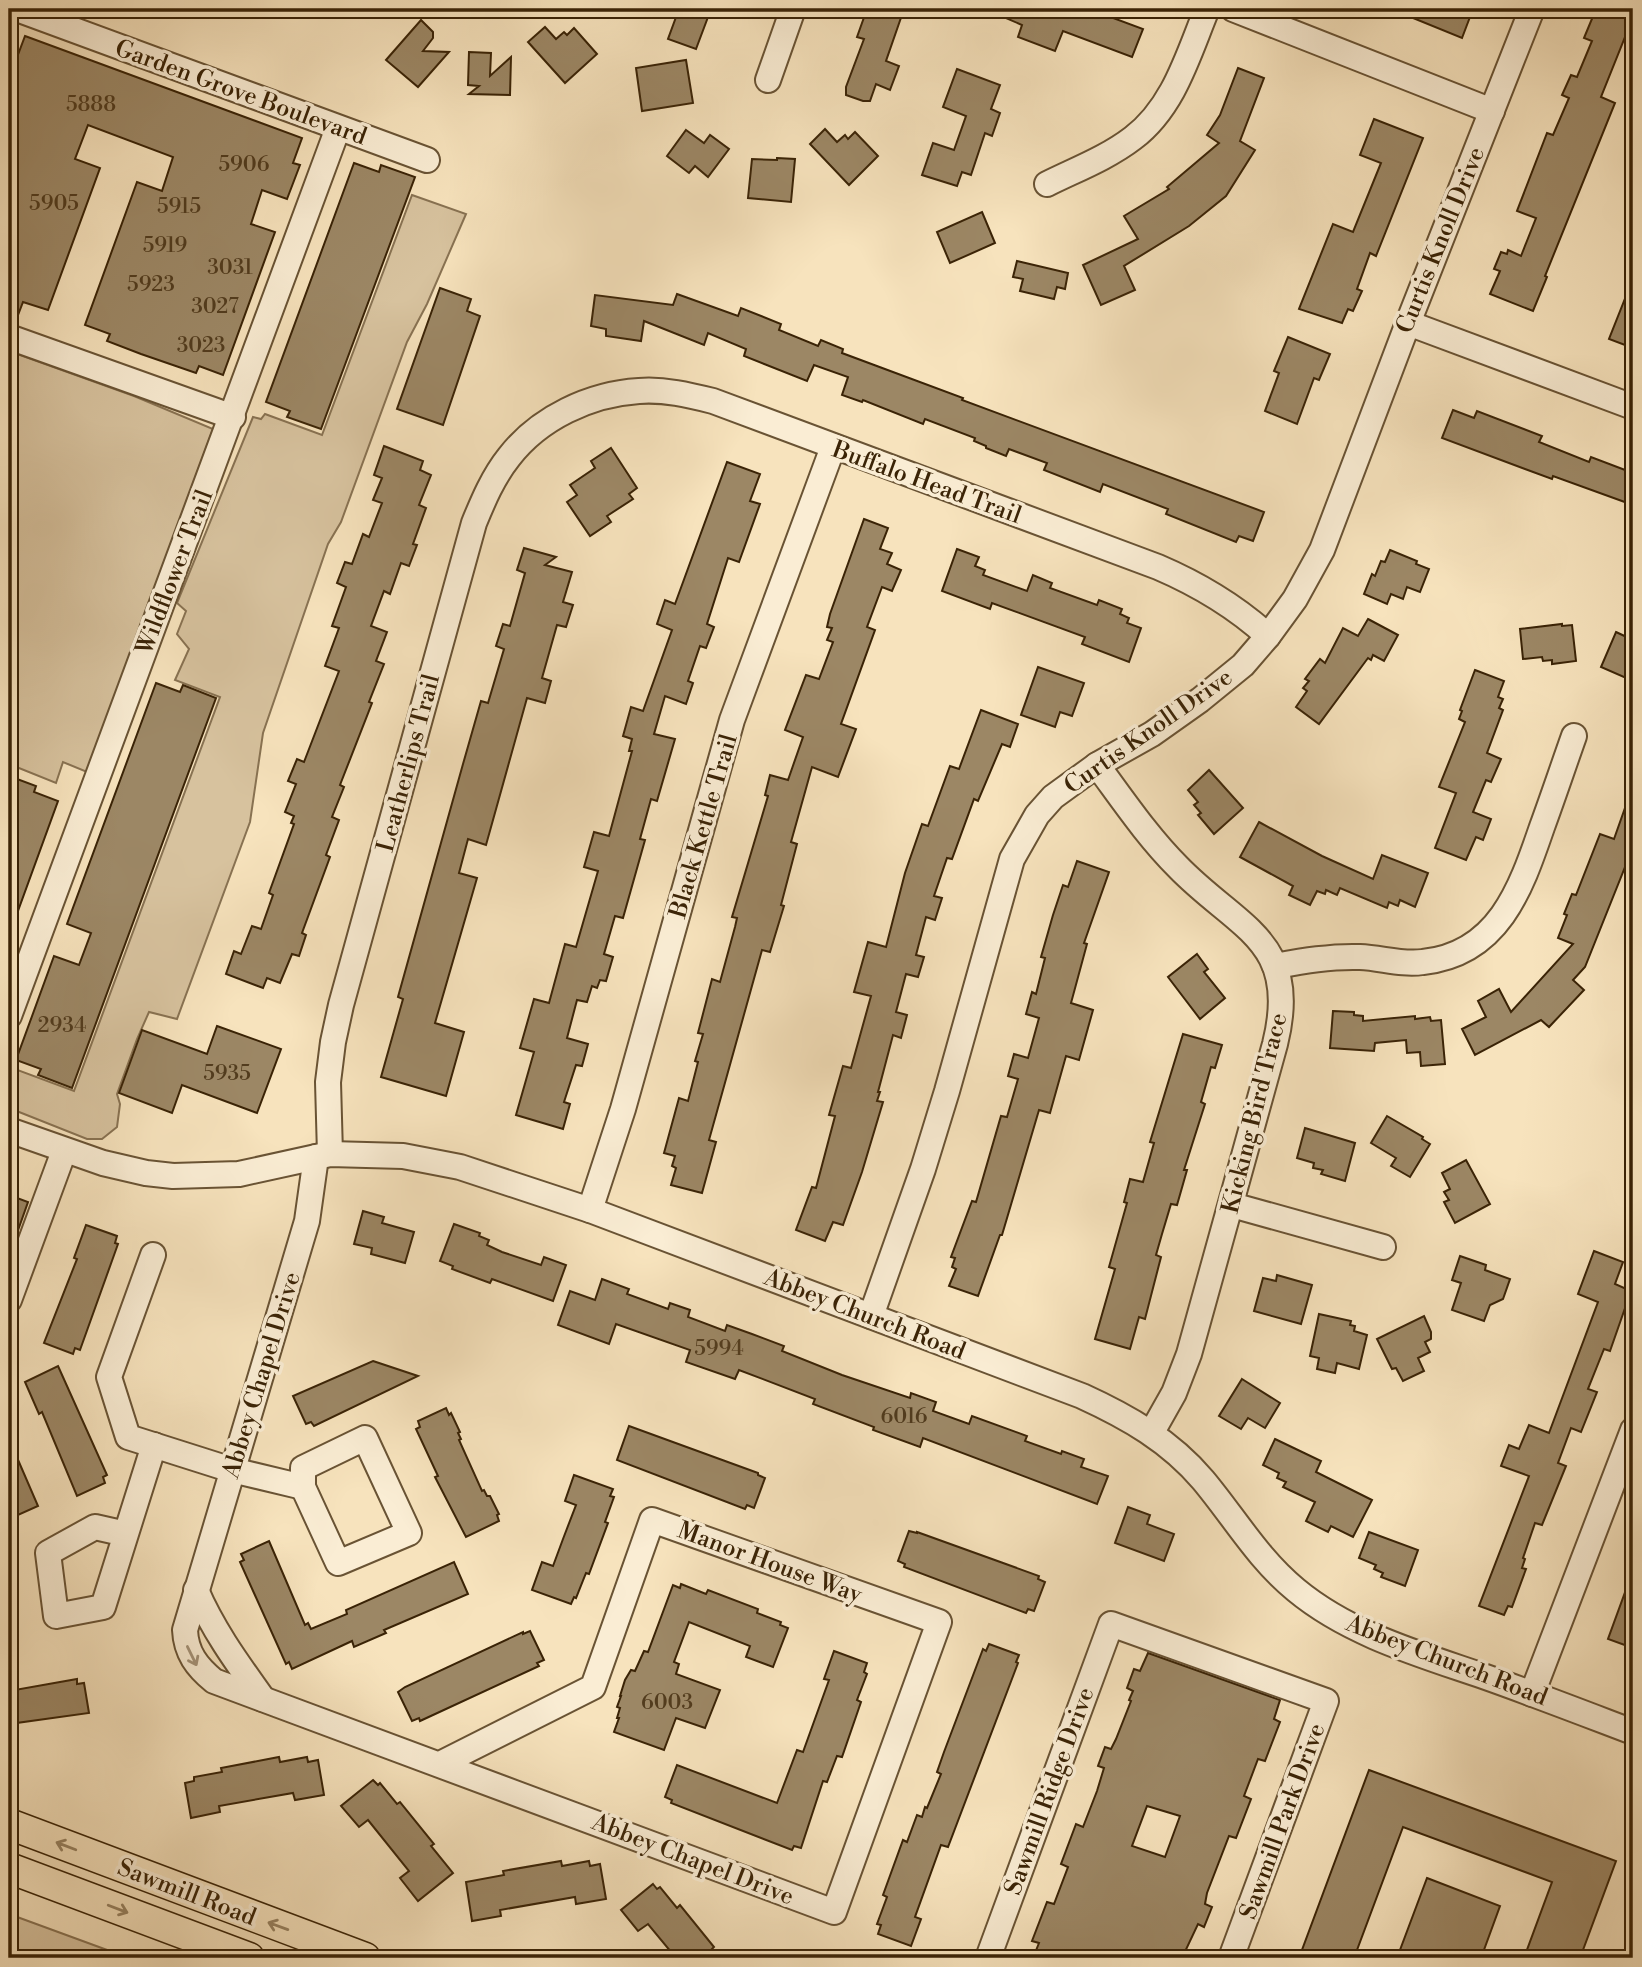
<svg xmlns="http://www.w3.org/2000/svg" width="1642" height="1967" font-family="'Libre Bodoni',serif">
<rect width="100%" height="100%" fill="#f7e3bd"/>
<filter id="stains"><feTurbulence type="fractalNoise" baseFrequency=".00286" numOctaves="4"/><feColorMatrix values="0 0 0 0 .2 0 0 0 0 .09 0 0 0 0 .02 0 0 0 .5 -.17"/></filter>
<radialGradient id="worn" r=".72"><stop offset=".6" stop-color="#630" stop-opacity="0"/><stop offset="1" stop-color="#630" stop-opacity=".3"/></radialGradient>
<g fill="#d7c29e" stroke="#887252" stroke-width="2">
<polygon points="412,195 466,214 427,304 407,342 341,522 328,544 263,733 250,822 177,1019 149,1012 137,1039 117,1094 120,1104 117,1127 102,1139 87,1139 9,1108 9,1073 15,1069 74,1091 220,697 175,680 189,649 177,634 186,611 177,603 253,417 261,419 265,414 322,435"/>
<polygon points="9,351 134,396 213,429 87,772 63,762 56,783 9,764"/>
<polygon points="9,1914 129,1958 9,1958"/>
</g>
<g fill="#9c8765" stroke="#3a2306" stroke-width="2" fill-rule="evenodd">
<polygon points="679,9 711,9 696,49 668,39"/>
<polygon points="867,9 904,9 886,61 899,66 890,90 876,84 870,101 863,101 846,95 846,87 864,39 857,37"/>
<polygon points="985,9 1089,9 1143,29 1132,57 1063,31 1055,51 1018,37 1022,25"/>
<polygon points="1391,9 1473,9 1462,38"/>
<polygon points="1596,9 1633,9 1633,17 1601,97 1615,103 1545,276 1547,277 1533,311 1490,294 1500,271 1494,269 1501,252 1507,254 1508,250 1521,256 1536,218 1517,211 1547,133 1553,135 1569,98 1562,95 1571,75 1577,77 1592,41 1584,38"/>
<polygon points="421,20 433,32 433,38 423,51 449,52 418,87 386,60"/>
<polygon points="545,27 556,39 564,32 567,35 574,28 597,54 565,83 528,42"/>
<polygon points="25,36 302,138 293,163 300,165 287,199 262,190 251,224 275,232 223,375 199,366 196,373 141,354 107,341 110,334 85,325 137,182 162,191 173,157 88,125 75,159 100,168 48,310 23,302 15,323 9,322 9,58 16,60"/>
<polygon points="469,52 491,53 490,76 511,57 510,95 469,94 479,86 468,85"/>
<polygon points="686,60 693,103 642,111 636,68"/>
<polygon points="1238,68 1264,78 1240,141 1255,150 1226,196 1189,226 1124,266 1135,290 1101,305 1083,265 1138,239 1124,216 1169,189 1167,187 1219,143 1207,135 1220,115"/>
<polygon points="957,69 1000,85 991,109 1000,113 992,136 985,133 971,175 962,172 957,186 922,175 933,143 954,150 966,116 943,107"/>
<polygon points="1374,119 1423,138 1376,256 1370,253 1357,289 1362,291 1353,311 1348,309 1342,323 1299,309 1333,224 1353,232 1381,163 1360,155"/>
<polygon points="825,129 837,142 845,135 848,139 855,132 878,156 849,185 810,144"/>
<polygon points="686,130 704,143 710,135 729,149 708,177 695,166 689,173 667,156"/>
<polygon points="777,158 795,159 791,202 748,198 752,159 777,160"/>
<polygon points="354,163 379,172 381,165 415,177 321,429 287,417 290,411 266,402"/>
<polygon points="982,212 995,243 950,263 937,232"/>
<polygon points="1017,261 1068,273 1065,289 1057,287 1054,299 1020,291 1023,279 1013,277"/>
<polygon points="1632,281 1633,281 1633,348 1609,339"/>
<polygon points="440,288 471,299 467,311 480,316 443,425 397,409"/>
<polygon points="677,294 738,316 741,308 781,324 779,330 818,346 821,340 843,349 842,353 963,398 962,400 1264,512 1253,541 1239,536 1236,542 1166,514 1168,509 1103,484 1100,492 1044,470 1047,463 1009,449 1006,456 986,448 986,446 974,441 975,438 925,419 923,424 863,400 862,402 842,395 848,377 814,365 807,381 744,356 746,349 708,333 704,345 644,321 641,341 606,336 606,329 591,326 595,295 673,305"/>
<polygon points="1288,337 1330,354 1319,380 1314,378 1297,424 1265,411 1279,373 1274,371"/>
<polygon points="1453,410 1474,418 1477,411 1542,436 1539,442 1589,462 1591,457 1633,473 1633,505 1553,476 1552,479 1442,438"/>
<polygon points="384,446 423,461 420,470 431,475 419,505 426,508 413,544 417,545 409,566 401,563 390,594 384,591 371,626 387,632 376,661 384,664 369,702 372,703 340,785 344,787 332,817 339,820 326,855 330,857 302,933 306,935 299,956 292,954 280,983 267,978 263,988 226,974 234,951 241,954 252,926 261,929 273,895 269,893 294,824 291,823 294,816 285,812 296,784 288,781 297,759 304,762 339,671 325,666 339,628 332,626 346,587 337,583 345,562 352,564 363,534 369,537 382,503 373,500 382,478 374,475"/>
<polygon points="611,448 637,488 629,494 633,499 607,516 611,522 590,536 567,502 577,495 570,485 595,468 591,461"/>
<polygon points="727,462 760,474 750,501 760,504 739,562 728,558 707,624 714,627 706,648 700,646 688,681 693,683 686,704 665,696 654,734 675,739 657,801 651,799 640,839 645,840 623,918 615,916 604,954 613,957 606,981 600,980 597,988 592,986 587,1002 577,1000 567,1038 588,1044 582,1066 576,1065 564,1102 570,1104 563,1129 516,1115 534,1052 520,1048 534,999 549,1003 565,944 576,947 598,871 584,867 594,832 609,836 632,751 629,751 632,739 623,736 631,707 643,711 672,630 657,624 665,600 675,604"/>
<polygon points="864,519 888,528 880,549 892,553 887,564 901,570 892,591 882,587 867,627 875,630 841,724 856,729 838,777 812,767 791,842 797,844 781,905 784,906 770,952 762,950 709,1140 716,1142 702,1193 671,1185 676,1168 672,1166 675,1156 664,1153 679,1098 688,1101 698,1062 695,1061 703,1034 698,1033 712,979 720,982 735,927 737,918 732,917 768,796 765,795 770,775 788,780 803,737 785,730 806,675 819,679 833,642 827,640 832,628 827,627 830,614"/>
<polygon points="524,548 556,557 545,565 572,572 563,602 573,605 566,627 557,625 542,678 551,681 545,703 527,698 486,845 468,839 459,873 477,878 435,1023 464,1032 446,1096 381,1077 403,999 398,997 463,764 481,701 488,703 504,649 496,646 503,624 510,626 525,573 517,570"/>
<polygon points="957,549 979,557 975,566 985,570 983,575 1027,591 1033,575 1052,583 1050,588 1097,605 1099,600 1122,609 1120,614 1129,618 1127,623 1141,628 1129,662 1082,644 1085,637 992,603 990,609 942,591"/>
<polygon points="1390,550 1417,561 1416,564 1429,569 1420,592 1407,587 1403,599 1391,594 1387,604 1364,594 1372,574 1375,576 1381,561 1385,562"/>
<polygon points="1368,619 1398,635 1384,661 1373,655 1371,660 1368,658 1319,724 1296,707 1307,691 1303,688 1309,681 1305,679 1320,659 1325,663 1343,628 1358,636"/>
<polygon points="1562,624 1562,626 1572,625 1576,661 1552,664 1552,660 1543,661 1542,657 1523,659 1520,629"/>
<polygon points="1616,632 1633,640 1633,681 1601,667"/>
<polygon points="1038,667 1084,683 1072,716 1060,712 1055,727 1021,715"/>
<polygon points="1475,670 1504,681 1498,697 1503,699 1499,708 1503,710 1487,753 1501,759 1491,782 1486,780 1473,812 1491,819 1483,840 1476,837 1466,860 1435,848 1456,793 1439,787 1465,722 1459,719 1462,711 1460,710"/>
<polygon points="156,683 180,692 183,685 216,698 72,1088 38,1075 41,1069 16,1060 54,956 79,965 91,933 67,924"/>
<polygon points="981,710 1018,724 1010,747 1002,744 978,801 974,799 952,859 947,858 934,896 942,898 935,920 926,917 916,955 924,957 918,977 906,974 896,1012 907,1015 901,1038 893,1035 878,1092 880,1092 877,1101 883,1102 862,1172 843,1225 833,1222 825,1241 796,1230 812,1187 816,1188 835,1116 829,1115 843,1066 851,1068 871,996 854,992 868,942 886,947 905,873 922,824 928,826 950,766 959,769"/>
<polygon points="1209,770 1243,808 1214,834 1198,815 1201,813 1194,805 1198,802 1188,790"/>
<polygon points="9,776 36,786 34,792 58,801 11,930 9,929"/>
<polygon points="1631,791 1633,791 1633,847 1585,967 1573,980 1584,990 1549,1027 1541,1020 1475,1055 1462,1029 1486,1017 1478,1001 1499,989 1511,1012 1573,944 1558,938 1567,915 1564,914 1572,894 1576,895 1600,834 1614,839"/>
<polygon points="1259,822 1322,856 1373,879 1382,855 1428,873 1415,907 1400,900 1398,906 1389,902 1387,908 1340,888 1337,895 1326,890 1325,894 1317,891 1310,905 1289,895 1293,886 1240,857"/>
<polygon points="1077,861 1109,872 1084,943 1087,944 1071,1003 1093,1010 1079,1060 1066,1056 1050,1113 1039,1110 1002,1235 1000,1235 978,1296 949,1286 956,1269 952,1267 955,1258 951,1257 972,1201 976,1202 1001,1116 1007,1117 1018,1079 1008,1076 1014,1054 1028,1058 1039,1018 1026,1014 1032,992 1036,994 1045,958 1041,957 1053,915 1063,885 1068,887"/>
<polygon points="1197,954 1208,969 1204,972 1225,998 1200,1019 1168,977"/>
<polygon points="1333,1011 1354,1012 1354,1015 1363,1016 1363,1021 1415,1016 1415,1019 1430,1017 1431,1021 1441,1020 1445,1064 1421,1066 1420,1052 1407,1053 1406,1040 1375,1043 1374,1051 1330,1048"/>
<polygon points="217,1026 281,1049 257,1113 182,1085 172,1113 119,1093 142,1030 207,1054"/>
<polygon points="1183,1034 1222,1045 1215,1068 1211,1067 1201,1102 1205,1104 1184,1170 1187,1170 1177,1205 1171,1204 1162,1234 1156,1255 1161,1257 1145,1319 1139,1317 1130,1349 1095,1339 1115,1269 1109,1267 1127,1203 1124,1202 1130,1179 1143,1182 1154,1143 1150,1142"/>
<polygon points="1387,1116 1423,1137 1422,1139 1430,1144 1410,1177 1391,1166 1396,1158 1371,1143"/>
<polygon points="1305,1128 1355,1143 1345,1181 1321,1174 1323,1170 1313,1168 1314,1163 1297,1158"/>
<polygon points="1466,1160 1490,1204 1455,1223 1444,1202 1449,1200 1444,1192 1450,1189 1442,1173"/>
<polygon points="9,1195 28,1202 11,1250 9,1250"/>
<polygon points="363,1211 384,1217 382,1223 414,1232 405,1263 371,1254 372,1248 354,1244"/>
<polygon points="454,1224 480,1233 479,1236 489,1240 487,1245 502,1252 541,1265 544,1257 566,1265 553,1301 492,1279 490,1283 452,1269 453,1266 440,1261"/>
<polygon points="86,1225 117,1236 115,1243 118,1244 80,1350 75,1348 73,1354 44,1343 77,1259 74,1258"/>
<polygon points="1594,1251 1623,1262 1615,1284 1631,1291 1610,1351 1604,1349 1588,1389 1597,1392 1581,1432 1571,1428 1558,1463 1566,1466 1542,1525 1535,1523 1523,1558 1525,1559 1522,1568 1526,1569 1512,1607 1508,1606 1504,1615 1479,1606 1529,1476 1501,1466 1509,1445 1519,1449 1529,1425 1549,1433 1598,1302 1578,1294"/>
<polygon points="1460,1256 1486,1265 1485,1270 1510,1279 1503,1299 1490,1305 1484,1321 1452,1310 1461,1283 1452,1280"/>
<polygon points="1277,1275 1312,1285 1301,1324 1254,1311 1263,1278 1276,1281"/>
<polygon points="602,1279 629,1289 627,1294 668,1309 670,1303 690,1310 688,1317 725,1331 727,1325 752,1334 784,1346 782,1351 842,1375 910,1398 911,1393 936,1402 933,1411 969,1424 972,1416 1027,1436 1025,1441 1061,1454 1062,1451 1084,1459 1081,1467 1108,1476 1097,1504 923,1438 920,1447 873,1430 874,1427 813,1404 815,1399 739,1370 735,1379 686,1362 690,1350 616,1324 609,1344 558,1325 570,1291 595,1300"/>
<polygon points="1319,1314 1351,1321 1350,1325 1355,1326 1354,1331 1367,1335 1359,1369 1337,1363 1335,1373 1317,1369 1319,1358 1310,1356"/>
<polygon points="1424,1316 1431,1332 1431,1339 1425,1342 1430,1352 1418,1358 1424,1371 1403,1381 1396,1368 1392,1369 1377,1339"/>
<polygon points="373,1361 418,1376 314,1426 311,1422 306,1424 293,1396"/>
<polygon points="58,1366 107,1475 103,1477 105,1483 77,1496 42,1412 39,1414 25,1382"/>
<polygon points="1242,1379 1280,1403 1265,1428 1248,1418 1241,1429 1219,1416"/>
<polygon points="446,1408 449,1415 451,1413 460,1432 458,1433 461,1439 459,1440 482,1491 484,1490 487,1496 490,1496 499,1514 497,1515 499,1521 466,1537 435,1477 438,1476 416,1429 420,1427 418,1421"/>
<polygon points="629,1426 758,1473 758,1475 765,1478 754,1508 747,1505 745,1509 617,1460"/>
<polygon points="9,1439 38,1506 9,1519"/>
<polygon points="1275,1439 1321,1461 1316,1472 1372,1500 1353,1537 1331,1526 1328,1532 1306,1521 1315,1502 1283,1487 1286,1482 1277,1478 1279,1473 1263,1465"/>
<polygon points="574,1475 613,1489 610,1496 614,1497 605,1522 608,1523 589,1574 586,1573 576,1598 574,1597 571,1604 532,1590 542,1562 553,1566 563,1539 576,1505 565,1501"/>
<polygon points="1128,1507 1150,1515 1147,1524 1174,1534 1164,1561 1115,1543"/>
<polygon points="909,1531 917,1533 917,1532 1039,1576 1038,1579 1045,1582 1034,1611 1028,1609 1026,1613 904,1567 905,1564 898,1561"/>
<polygon points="1369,1532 1418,1550 1405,1586 1381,1577 1383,1573 1374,1569 1376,1565 1359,1558"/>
<polygon points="269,1541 305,1625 308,1623 311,1629 347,1614 346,1610 454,1562 468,1594 384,1630 386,1633 354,1647 352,1641 292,1669 289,1662 286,1664 240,1562 244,1560 241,1554"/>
<polygon points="1631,1576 1633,1577 1633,1648 1608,1639"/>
<polygon points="681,1584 706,1594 708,1590 758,1609 757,1613 781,1622 780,1625 788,1628 773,1667 746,1657 750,1646 689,1622 674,1662 679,1664 676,1674 720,1690 705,1728 676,1718 664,1750 614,1732 619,1718 617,1718 620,1708 617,1707 621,1696 620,1696 625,1680 631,1670 635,1671 644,1651 648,1652 673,1585 680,1588"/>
<polygon points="530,1631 544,1660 537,1663 539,1666 420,1721 419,1718 412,1721 398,1692 405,1687 523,1632 523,1634"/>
<polygon points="989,1644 1019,1655 1016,1662 1018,1663 948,1847 941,1845 915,1917 921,1919 911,1946 878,1934 881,1925 877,1924 887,1897 883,1895 903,1840 907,1842 917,1815 922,1817 925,1807 927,1808 941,1774 937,1772 944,1752 983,1649 986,1651"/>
<polygon points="834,1651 867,1663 864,1672 867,1674 857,1700 861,1702 842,1757 837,1756 827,1782 823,1781 801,1848 794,1846 792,1850 671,1803 672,1800 665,1797 677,1765 777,1803 797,1750 803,1752 829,1680 824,1679"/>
<path d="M1148,1653L1280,1700L1274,1719L1280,1722L1265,1761L1258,1759L1244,1796L1251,1799L1236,1838L1229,1836L1207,1893L1205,1904L1212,1907L1204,1927L1198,1924L1182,1958H1033L1039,1943L1032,1941L1047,1902L1054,1904L1068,1867L1061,1864L1076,1824L1083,1827L1097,1791L1104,1768L1098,1766L1105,1747L1111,1749L1116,1739L1131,1701L1129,1700L1133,1691L1127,1688L1134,1669L1140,1671ZM1147,1806L1180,1816L1165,1857L1132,1846Z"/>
<polygon points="77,1679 77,1684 84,1683 89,1713 9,1724 9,1691"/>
<polygon points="279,1757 280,1762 307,1757 308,1762 318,1760 324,1795 295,1800 293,1793 219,1806 220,1812 191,1818 185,1783 194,1781 194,1777 222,1772 221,1768"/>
<polygon points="1369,1770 1616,1861 1580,1958 1524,1958 1552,1882 1403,1827 1354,1958 1299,1958"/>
<polygon points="373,1780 378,1785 380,1783 397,1804 400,1802 434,1844 431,1846 453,1873 418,1901 400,1878 409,1871 368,1820 359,1827 341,1806"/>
<polygon points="561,1861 562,1866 589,1861 590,1866 600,1864 606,1899 576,1904 575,1897 500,1910 501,1916 472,1921 466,1882 504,1875 503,1871"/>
<polygon points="1427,1878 1500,1906 1481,1958 1397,1958"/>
<polygon points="653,1884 657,1889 660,1887 677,1908 680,1905 714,1947 711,1950 718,1958 676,1958 648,1924 638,1931 621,1910"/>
</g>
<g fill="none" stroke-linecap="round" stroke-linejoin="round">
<g stroke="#695334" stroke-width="28">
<g id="minor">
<polyline points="17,9 427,160"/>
<polyline points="1233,9 1492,111"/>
<polyline points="768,80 793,9"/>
<path d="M1047,184C1075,170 1107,158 1133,138C1174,107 1188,55 1207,9"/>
<polyline points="1408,323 1633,407"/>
<polyline points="9,337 233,417"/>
<path d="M1097,765C1123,800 1147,836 1178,867C1238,929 1301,940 1275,1044L1189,1354L1174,1393L1152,1432"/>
<path d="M1275,966C1303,961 1331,956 1360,957C1382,958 1401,965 1423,962C1499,954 1521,888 1542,827C1553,797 1563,767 1574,736"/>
<polyline points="9,1016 338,128"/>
<path d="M9,1130L103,1163L146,1173L173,1176L239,1174L330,1154L403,1156L460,1167L590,1210L1082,1396C1128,1417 1170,1441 1203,1480C1234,1517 1258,1559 1296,1590C1349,1634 1419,1654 1483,1676C1534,1694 1583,1713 1633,1732"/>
<path d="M330,1154L328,1082L333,1042L341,1005L474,523C483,501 493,477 509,457C539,418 590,394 639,391C664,389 689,395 713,401L1158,567C1200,585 1235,606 1268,636"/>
<path d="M316,1157L307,1221L185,1630C186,1653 197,1667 214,1681L834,1912L939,1622L652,1520L593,1687L440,1764"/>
<polyline points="1232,1205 1383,1247"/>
<polyline points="590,1210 623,1109 732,720 833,447"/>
<polyline points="153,1255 109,1377 128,1437 232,1470 303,1487"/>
<polyline points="9,1300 64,1151"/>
<polyline points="871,1316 923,1169 947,1091 1012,859 1037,815 1053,797 1097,765 1152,734 1200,700 1243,665 1268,636 1295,599 1322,550 1408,323 1532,9"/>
<polygon points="365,1438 409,1533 338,1563 303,1487 303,1468"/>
<polyline points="126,1534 95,1527 48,1553 56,1616 103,1607 154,1445"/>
<path d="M196,1590C213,1630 238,1664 263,1699"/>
<polyline points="1532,1694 1633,1430"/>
<polyline points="988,1958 1111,1624 1326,1701 1231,1958"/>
</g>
</g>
<g stroke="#3a2306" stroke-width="33">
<g id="major">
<polyline points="9,1824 365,1958"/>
<polyline points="9,1868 249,1958"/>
</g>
</g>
<use href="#minor" stroke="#faedd4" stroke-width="24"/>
<use href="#major" stroke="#f7e3bd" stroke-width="30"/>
</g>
<defs><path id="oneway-shaft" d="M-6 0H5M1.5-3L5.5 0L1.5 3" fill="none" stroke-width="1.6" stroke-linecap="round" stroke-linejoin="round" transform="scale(1.75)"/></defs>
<use stroke="#a49277" href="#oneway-shaft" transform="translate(192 1656) rotate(64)"/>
<g stroke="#988362">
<use href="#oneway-shaft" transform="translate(66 1846) rotate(-159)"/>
<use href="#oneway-shaft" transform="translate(118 1909) rotate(21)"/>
<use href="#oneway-shaft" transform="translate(278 1926) rotate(-160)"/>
</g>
<g text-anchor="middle" stroke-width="7" stroke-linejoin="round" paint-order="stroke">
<g font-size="21" fill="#523c1e">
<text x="91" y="111">5888</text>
<text x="244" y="171">5906</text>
<text x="54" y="210">5905</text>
<text x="179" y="213">5915</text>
<text x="165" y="252">5919</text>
<text x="230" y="274">3031</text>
<text x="151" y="291">5923</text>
<text x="215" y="313">3027</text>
<text x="201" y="352">3023</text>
<text x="62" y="1032">2934</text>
<text x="227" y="1080">5935</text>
<text x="719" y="1355">5994</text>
<text x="904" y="1423">6016</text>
<text x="667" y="1709">6003</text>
</g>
<g font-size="24" fill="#3a2306" stroke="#faedd4">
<text transform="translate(241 92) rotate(20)" y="8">Garden Grove Boulevard</text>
<text transform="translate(1440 240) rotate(-68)" y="8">Curtis Knoll Drive</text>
<text transform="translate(927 482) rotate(20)" y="8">Buffalo Head Trail</text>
<text transform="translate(174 572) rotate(-69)" y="8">Wildflower Trail</text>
<text transform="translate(1148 731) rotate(-35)" y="8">Curtis Knoll Drive</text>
<text transform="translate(408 763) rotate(-75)" y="8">Leatherlips Trail</text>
<text transform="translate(703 826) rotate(-74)" y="8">Black Kettle Trail</text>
<text transform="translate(1254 1113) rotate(-76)" y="8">Kicking Bird Trace</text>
<text transform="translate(865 1314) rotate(21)" y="8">Abbey Church Road</text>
<text transform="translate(261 1375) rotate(-73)" y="8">Abbey Chapel Drive</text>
<text transform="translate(770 1562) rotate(20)" y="8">Manor House Way</text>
<text transform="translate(1447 1660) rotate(21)" y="8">Abbey Church Road</text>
<text transform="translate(1049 1791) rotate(-70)" y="8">Sawmill Ridge Drive</text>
<text transform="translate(1282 1821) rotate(-70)" y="8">Sawmill Park Drive</text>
<text transform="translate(693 1859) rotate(21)" y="8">Abbey Chapel Drive</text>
<text transform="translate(187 1892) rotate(21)" y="8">Sawmill Road</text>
</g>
</g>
<rect width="1642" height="1967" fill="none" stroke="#f7e3bd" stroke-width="35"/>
<rect x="10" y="10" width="1621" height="1946" fill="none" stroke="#3a2306" stroke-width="3.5"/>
<rect x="18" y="18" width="1607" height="1932" fill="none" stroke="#3a2306" stroke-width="2"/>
<rect width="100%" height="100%" filter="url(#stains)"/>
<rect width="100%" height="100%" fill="url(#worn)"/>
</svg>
